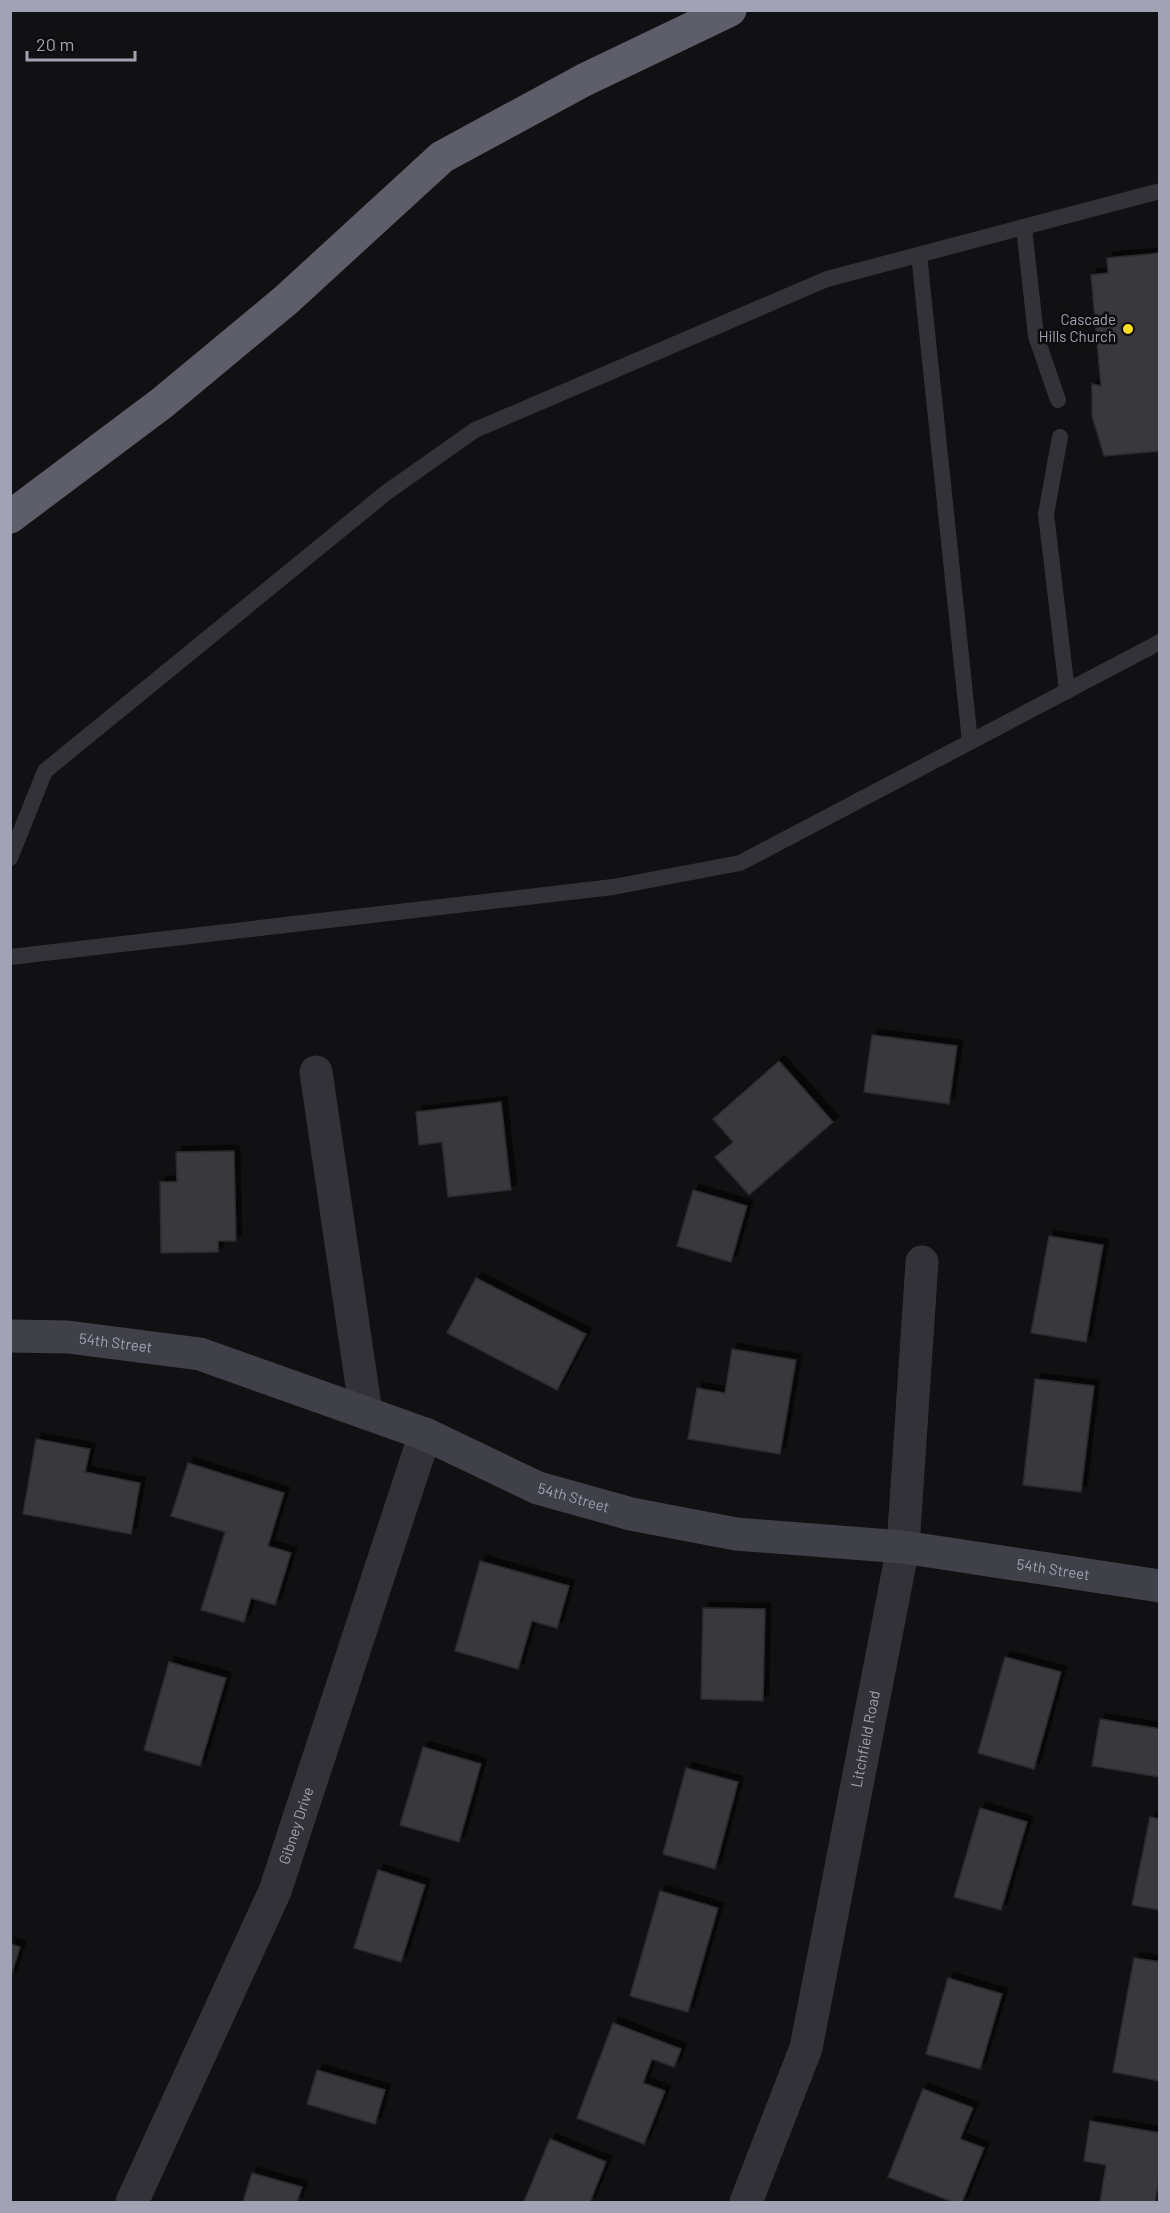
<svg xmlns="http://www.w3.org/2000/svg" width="1170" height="2213" font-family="Barlow,sans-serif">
<defs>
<filter id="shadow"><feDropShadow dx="5.5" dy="-5.5" stdDeviation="0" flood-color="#0009"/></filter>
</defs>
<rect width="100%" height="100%" fill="#111113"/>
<g fill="#38383e" stroke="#2b2b2f" stroke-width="1.5" filter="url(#shadow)">
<polygon points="1160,253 1160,451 1104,456 1092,416 1092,384 1101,386 1091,275 1108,273 1107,258"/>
<polygon points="872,1035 957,1046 949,1104 864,1092"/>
<polygon points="779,1061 833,1122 749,1195 715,1157 733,1142 713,1119"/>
<polygon points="501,1102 511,1190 448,1197 442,1142 419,1145 416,1112"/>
<polygon points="234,1151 236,1241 218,1241 218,1252 161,1253 160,1182 177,1182 176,1152"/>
<polygon points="693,1190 747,1206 731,1262 677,1246"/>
<polygon points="1049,1236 1103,1245 1086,1342 1031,1333"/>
<polygon points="476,1278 586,1334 557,1390 447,1333"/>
<polygon points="732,1349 796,1360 780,1454 688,1439 697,1388 725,1393"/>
<polygon points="1035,1379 1094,1386 1081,1492 1023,1485"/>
<polygon points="36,1439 90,1449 85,1472 140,1483 131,1534 23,1514"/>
<polygon points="188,1463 284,1493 268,1546 291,1553 275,1605 251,1598 244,1622 201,1610 225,1532 171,1516"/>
<polygon points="480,1561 569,1586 557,1628 532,1621 518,1669 455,1651"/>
<polygon points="703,1608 765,1609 763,1701 701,1699"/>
<polygon points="1005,1657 1061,1672 1034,1769 978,1753"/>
<polygon points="169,1662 226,1678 200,1766 144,1750"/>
<polygon points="1100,1719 1160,1729 1160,1777 1092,1766"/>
<polygon points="423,1747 481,1764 459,1842 400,1825"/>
<polygon points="686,1768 738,1782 715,1869 663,1854"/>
<polygon points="980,1808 1027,1822 1001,1910 954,1897"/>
<polygon points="1150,1817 1160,1819 1160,1910 1132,1905"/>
<polygon points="378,1870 425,1885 401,1962 354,1948"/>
<polygon points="660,1891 718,1908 688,2012 630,1996"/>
<polygon points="10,1944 20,1947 10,1979"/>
<polygon points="1134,1958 1160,1962 1160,2081 1113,2072"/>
<polygon points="948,1978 1002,1994 980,2069 926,2054"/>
<polygon points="613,2023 681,2049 674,2067 652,2059 643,2083 665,2091 644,2144 577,2118"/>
<polygon points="317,2070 385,2090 375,2124 307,2104"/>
<polygon points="923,2089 973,2108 960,2139 984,2148 962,2202 953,2202 888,2177"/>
<polygon points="1090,2121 1160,2133 1160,2174 1155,2202 1100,2202 1106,2165 1084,2161"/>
<polygon points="550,2139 606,2162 590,2202 524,2202"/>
<polygon points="252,2173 302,2187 297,2202 243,2202"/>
</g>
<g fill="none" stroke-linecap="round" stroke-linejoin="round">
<g stroke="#323238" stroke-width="16">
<polyline points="1024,227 1036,336 1058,400"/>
<polyline points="919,255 970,742"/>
<polyline points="1060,437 1046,514 1067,691"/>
<polyline points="10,858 45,771 387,492 475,430 827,279 1160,191"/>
<polyline points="10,957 613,887 740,863 1160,642"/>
</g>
<g stroke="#323238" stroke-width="33">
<polyline points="316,1072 366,1413"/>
<path id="s1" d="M132,2202L275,1891L425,1434"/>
<path id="s2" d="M746,2202L806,2048L903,1547L922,1262"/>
</g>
<path stroke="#404048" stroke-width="33" id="s3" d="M10,1336L68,1337L200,1354L425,1434L538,1488L631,1514L736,1534L903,1547L1160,1586"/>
<polyline stroke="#5d5e69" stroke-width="33" points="10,517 162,403 286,300 442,157 584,80 730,10"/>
</g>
<circle fill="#fcdd1f" stroke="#0c0c0d" stroke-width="2" cx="1128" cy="329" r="6"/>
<g text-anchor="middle" stroke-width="5" stroke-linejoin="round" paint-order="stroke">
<g font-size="15" fill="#a1a3b4" stroke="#0c0c0d" text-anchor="end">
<text x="1116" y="325">Cascade<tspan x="1116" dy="17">Hills Church</tspan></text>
</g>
<g font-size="15" fill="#a1a3b4" stroke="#0c0c0d">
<text dy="5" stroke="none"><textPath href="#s3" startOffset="106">54th Street</textPath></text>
<text dy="5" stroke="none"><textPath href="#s3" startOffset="592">54th Street</textPath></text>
<text dy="5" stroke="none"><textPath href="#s3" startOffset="1078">54th Street</textPath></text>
<text dy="5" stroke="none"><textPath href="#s2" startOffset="480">Litchfield Road</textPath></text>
<text dy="5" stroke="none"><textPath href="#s1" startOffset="411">Gibney Drive</textPath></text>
</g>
</g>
<rect width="1170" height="2213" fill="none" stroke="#a1a3b4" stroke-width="24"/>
<path d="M27 51v9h108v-9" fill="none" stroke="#a1a3b4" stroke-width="3"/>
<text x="36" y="51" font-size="18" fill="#a1a3b4" stroke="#0c0c0d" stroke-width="4.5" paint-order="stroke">20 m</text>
</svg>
